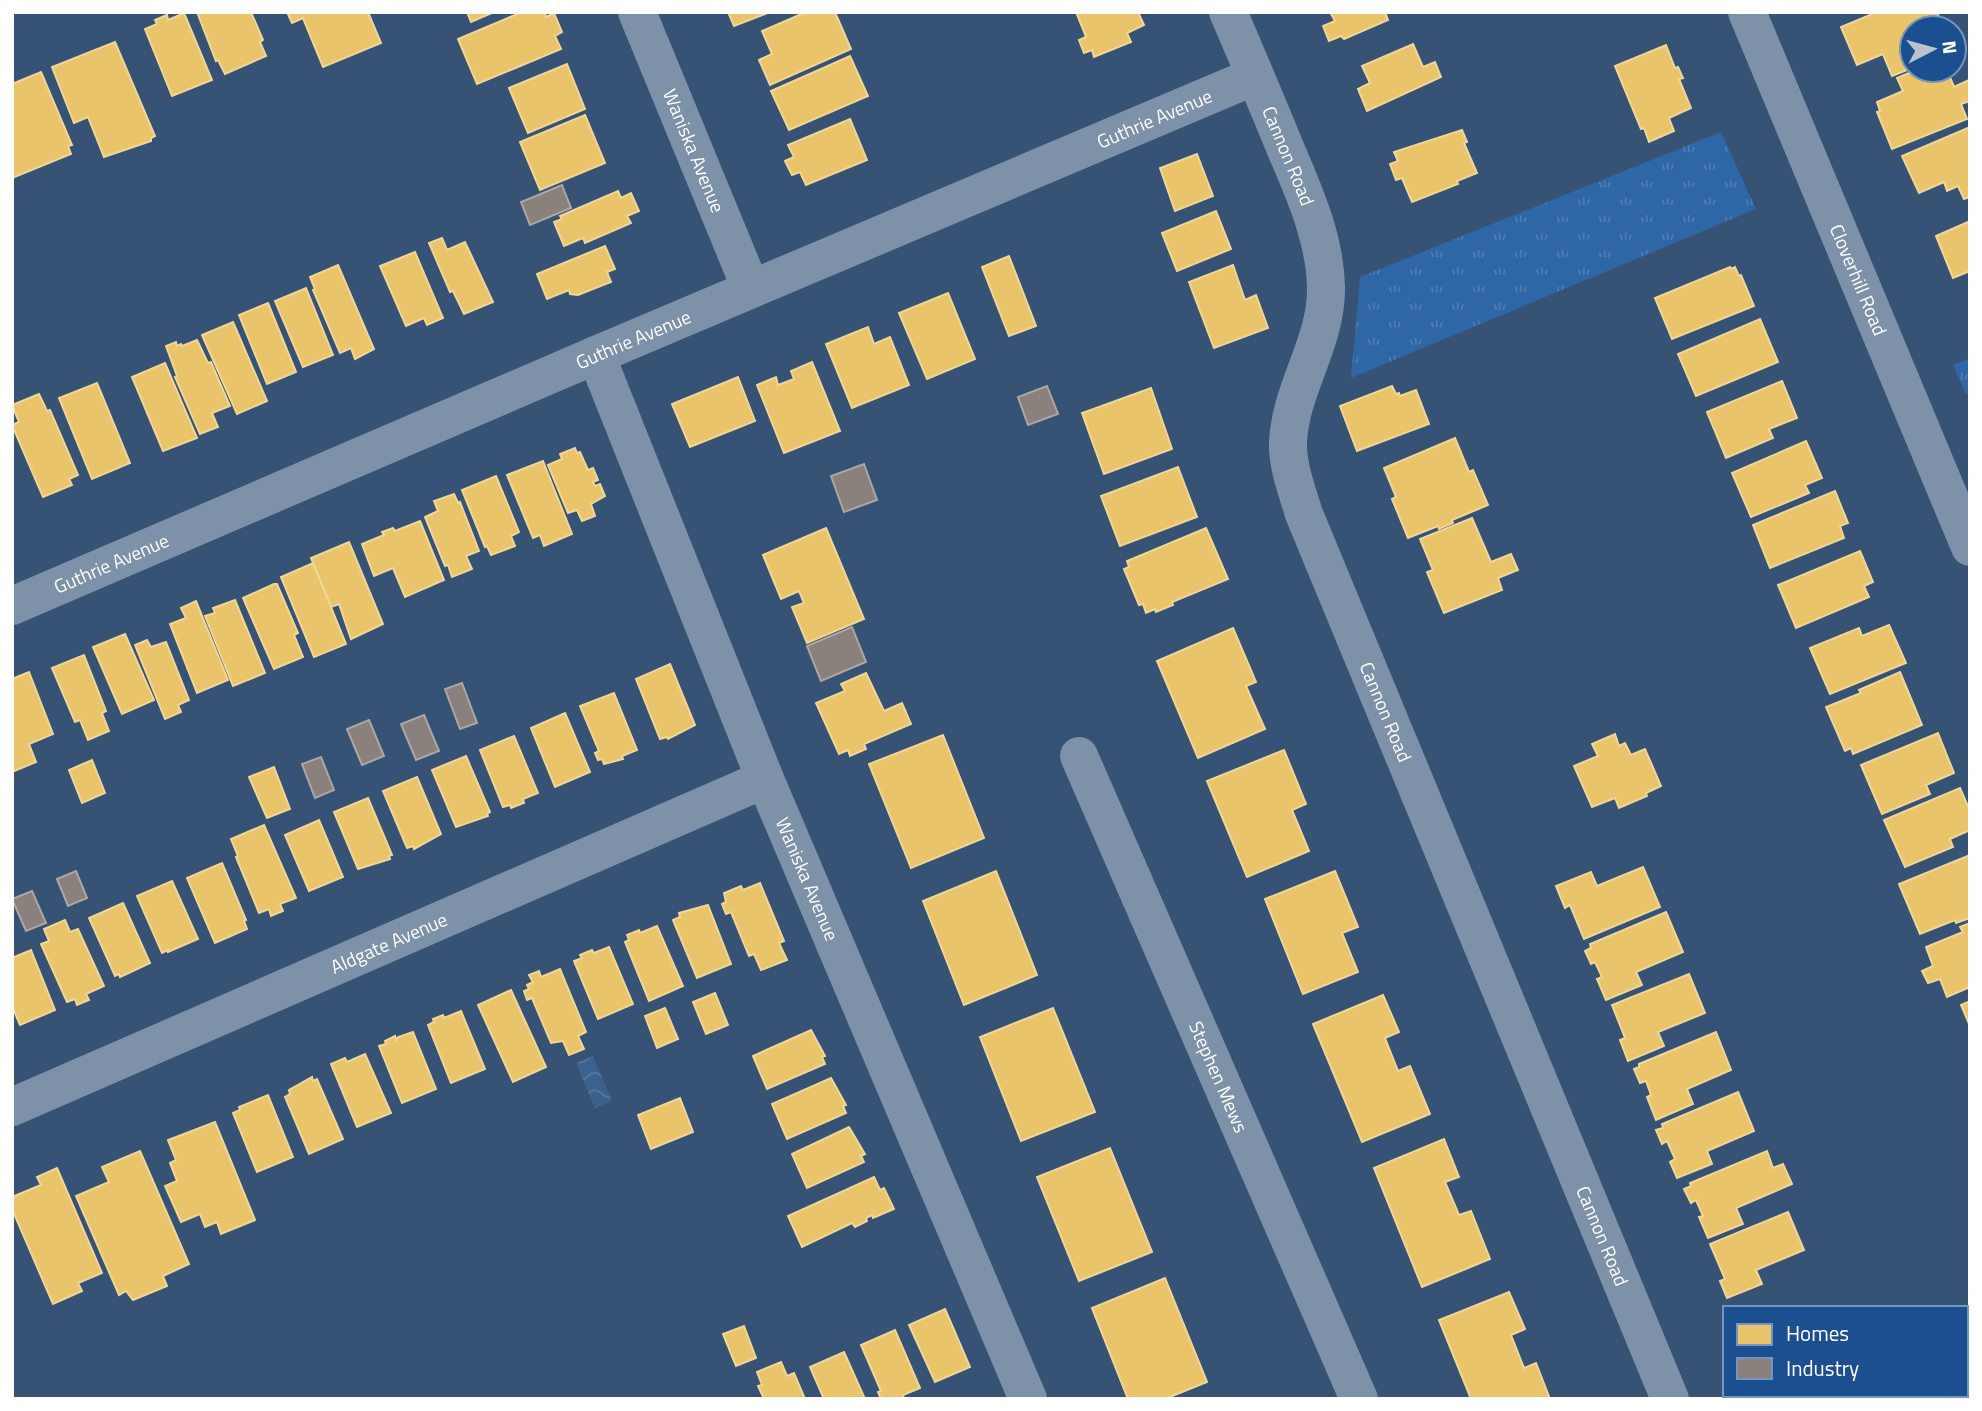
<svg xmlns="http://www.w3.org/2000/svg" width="1982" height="1411" font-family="'Titillium Web',sans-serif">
<defs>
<pattern id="grass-tufts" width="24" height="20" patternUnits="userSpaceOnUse" patternTransform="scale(1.75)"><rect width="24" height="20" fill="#2f66a5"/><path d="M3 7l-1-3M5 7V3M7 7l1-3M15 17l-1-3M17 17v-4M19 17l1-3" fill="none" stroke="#4e7db2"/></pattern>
<pattern id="water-waves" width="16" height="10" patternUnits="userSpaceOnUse" patternTransform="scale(1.75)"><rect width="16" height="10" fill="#3b618d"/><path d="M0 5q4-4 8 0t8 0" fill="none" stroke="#58799e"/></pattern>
</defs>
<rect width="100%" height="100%" fill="#365274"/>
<g fill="url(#grass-tufts)">
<polygon points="1721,132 1756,209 1351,378 1360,277"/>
<polygon points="1970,358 1970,393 1966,394 1953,365"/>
</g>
<polygon fill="url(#water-waves)" points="593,1056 612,1101 595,1108 576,1063"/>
<g fill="#e9c46a" stroke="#f0d697" stroke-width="2">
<polygon points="197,12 251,12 263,40 260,42 266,56 225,74 218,60 216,61"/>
<polygon points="287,12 368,12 381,43 323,67 303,18 292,23"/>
<polygon points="467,12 494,12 471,22"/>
<polygon points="522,12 545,12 546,17 554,13 562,32 555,36 561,49 477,84 458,39"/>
<polygon points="728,12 770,12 734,26"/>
<polygon points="806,12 835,12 851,49 770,85 759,60 772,54 762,31"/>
<polygon points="1076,12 1138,12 1144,25 1127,33 1131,42 1094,57 1092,50 1084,53 1079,40 1086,37"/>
<polygon points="1330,12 1385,12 1388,20 1344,39 1341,36 1329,41 1323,26 1335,21"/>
<polygon points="1877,12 1937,12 1944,28 1912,28 1912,68 1892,76 1883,54 1857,65 1841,27"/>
<polygon points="184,13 212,80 172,96 145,29 157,24 155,20 167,15 168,20"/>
<polygon points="115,42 155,136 151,138 151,141 104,157 88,117 74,123 52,67"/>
<polygon points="1413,44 1423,67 1435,62 1441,77 1367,111 1358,89 1370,83 1362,66"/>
<polygon points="1666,45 1675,68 1678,67 1683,78 1679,79 1691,108 1669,118 1674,131 1649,142 1644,128 1641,129 1615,66"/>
<polygon points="850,56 868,96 789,130 771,91"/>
<polygon points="567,64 585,109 528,133 509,88"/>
<polygon points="1916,70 1947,70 1954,87 1969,80 1970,101 1961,104 1967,119 1892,149 1877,112 1880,111 1877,102 1903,91 1897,78"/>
<polygon points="41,72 72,145 68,146 71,154 12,178 12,84"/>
<polygon points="585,115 605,163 540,190 520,142"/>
<polygon points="850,119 867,160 806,185 800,172 792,175 785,161 794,157 788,145"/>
<polygon points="1970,127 1970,197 1964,199 1958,186 1947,191 1944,182 1919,193 1902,156"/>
<polygon points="1462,130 1467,142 1464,143 1477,173 1457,181 1458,184 1412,202 1402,178 1396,180 1390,164 1398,161 1394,152"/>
<polygon points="1197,154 1213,196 1175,211 1160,168"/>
<polygon points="618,191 621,198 631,193 639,211 627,216 631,223 585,243 583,238 564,246 554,222 562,219 560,216"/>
<polygon points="1216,211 1231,249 1177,271 1162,233"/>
<polygon points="1970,221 1970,271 1953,278 1936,236"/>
<polygon points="442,238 447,250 465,242 493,302 464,314 453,291 450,292 429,243"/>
<polygon points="605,246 615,269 607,272 611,282 578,295 570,294 569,290 547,299 537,274"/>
<polygon points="415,252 443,318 427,325 424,318 406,326 380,266"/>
<polygon points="1009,256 1036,326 1009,336 982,267"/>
<polygon points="338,265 374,349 355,359 351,348 340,353 313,290 315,289 310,277"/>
<polygon points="1233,265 1245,300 1256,295 1268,328 1214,348 1189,282"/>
<polygon points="1730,267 1731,269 1735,267 1739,276 1741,275 1754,306 1672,339 1655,298"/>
<polygon points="306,288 333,355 303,367 275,301"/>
<polygon points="948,293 975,359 927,379 899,313"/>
<polygon points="268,303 296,372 267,384 239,315"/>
<polygon points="1760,319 1778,362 1696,396 1678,354"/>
<polygon points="233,322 267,401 237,414 202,335"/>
<polygon points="868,327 874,344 890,337 909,385 852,408 826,344"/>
<polygon points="197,340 208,363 211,362 230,406 212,413 218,427 200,434 175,377 177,376 166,346 176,342 177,346 181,344 182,346"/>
<polygon points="812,362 840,431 784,453 757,385 776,377 778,385 794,379 791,371"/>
<polygon points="165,363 197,438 163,451 132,377"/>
<polygon points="738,377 755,421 690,447 672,404"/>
<polygon points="1782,381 1797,418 1769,429 1773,438 1726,458 1707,412"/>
<polygon points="97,383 130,463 92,479 59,398"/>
<polygon points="1392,386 1396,394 1399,393 1400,396 1416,390 1429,424 1357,451 1340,406"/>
<polygon points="1151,388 1172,449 1104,474 1082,413"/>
<polygon points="39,394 47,411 50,410 78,475 69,479 72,485 43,497 12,425 19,422 12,405"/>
<polygon points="1455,438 1469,472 1473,470 1488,505 1452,520 1453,523 1439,529 1438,526 1408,538 1392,499 1396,497 1384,468"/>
<polygon points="1806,441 1822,478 1805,485 1809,493 1751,517 1732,473"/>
<polygon points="575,448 577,453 580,452 588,470 593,468 598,480 593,482 595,486 600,484 605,496 591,504 595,516 582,521 577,510 568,513 548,465 562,459 560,454"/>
<polygon points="543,461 572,534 544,546 540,535 533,538 507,475"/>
<polygon points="1178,467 1197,517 1120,546 1101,496"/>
<polygon points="496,476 519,532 511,536 515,546 491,555 487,546 485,547 462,490"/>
<polygon points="1835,491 1848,523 1840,526 1844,538 1770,568 1753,525"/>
<polygon points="454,494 458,503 460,502 479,551 466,556 472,569 452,577 448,565 445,566 425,517 438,511 434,501"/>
<polygon points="1472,518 1491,562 1511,554 1518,570 1498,578 1502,590 1444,613 1427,572 1433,570 1420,539"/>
<polygon points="420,521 444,580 405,597 393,568 374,576 362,544 384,535 382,532 393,528 395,531"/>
<polygon points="826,528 864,619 807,643 792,607 804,603 799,591 781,599 763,555"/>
<polygon points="1206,528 1228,579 1172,602 1173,605 1156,612 1155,609 1146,613 1143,604 1139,605 1124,569 1129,567 1127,561"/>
<polygon points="349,542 383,624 351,639 339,604 331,607 311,558"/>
<polygon points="1860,551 1873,582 1864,586 1869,597 1796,628 1778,585"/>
<polygon points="313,563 346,644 314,657 281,577"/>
<polygon points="274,584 277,584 298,633 294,635 303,657 274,669 243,598"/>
<polygon points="235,600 265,673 233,686 205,616 215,613 213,608"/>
<polygon points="196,601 228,680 197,693 170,624 186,618 181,608"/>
<polygon points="1889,625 1906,663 1830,694 1810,648 1859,628 1862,636"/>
<polygon points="1233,628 1256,682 1246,686 1265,729 1198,758 1157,661"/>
<polygon points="125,634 154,700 122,714 93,647"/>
<polygon points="147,640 151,647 166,642 189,700 178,705 181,712 165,719 135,645"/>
<polygon points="84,655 106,711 102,713 109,731 88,740 80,720 75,722 52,668"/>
<polygon points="670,664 695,725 668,739 667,737 660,739 636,679"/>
<polygon points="29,672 53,734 29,744 36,762 12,772 12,679"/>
<polygon points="1900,672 1922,725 1853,754 1851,748 1845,751 1826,707 1861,693 1859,690"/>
<polygon points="866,673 884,711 902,703 911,724 864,744 866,749 850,756 848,750 839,754 816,703 845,691 841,684"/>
<polygon points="614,693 637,750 622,756 623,759 604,764 602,759 598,760 595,753 599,751 580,706"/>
<polygon points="565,713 590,772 555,787 531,728"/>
<polygon points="1938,733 1954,773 1926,785 1930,794 1882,814 1861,765"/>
<polygon points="1615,734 1619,746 1625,743 1631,755 1645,749 1661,786 1646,793 1647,796 1619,808 1615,798 1592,807 1574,766 1598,756 1592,744"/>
<polygon points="943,735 984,838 911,868 869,764"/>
<polygon points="514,736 538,793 523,799 524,803 511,808 510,805 503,807 480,750"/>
<polygon points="1284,750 1306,804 1292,810 1309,851 1247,877 1207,781"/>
<polygon points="466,756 490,812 487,814 488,816 456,827 432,770"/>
<polygon points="92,760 105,793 82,803 69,770"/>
<polygon points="274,767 290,809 267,818 249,777"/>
<polygon points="417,777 441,834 414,849 413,846 407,848 383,791"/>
<polygon points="1960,788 1970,811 1970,830 1950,839 1953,847 1905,867 1884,820"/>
<polygon points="368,798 392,855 389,856 390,859 358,869 334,812"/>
<polygon points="319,820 343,877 309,891 285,835"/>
<polygon points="264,825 296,898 280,904 283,911 271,916 269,909 259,913 236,857 238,856 231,839"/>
<polygon points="1970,855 1970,918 1956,923 1955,920 1920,934 1899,884"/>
<polygon points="222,863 246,920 244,921 247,929 215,943 187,878"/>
<polygon points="1643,867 1660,907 1584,939 1570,905 1565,908 1556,886 1591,872 1597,886"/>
<polygon points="996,871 1037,975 964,1005 923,901"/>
<polygon points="1335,871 1358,927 1342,933 1358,972 1303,994 1265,899"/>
<polygon points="172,881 198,939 168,952 168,950 162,953 137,896"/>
<polygon points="760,883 784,941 779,943 787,960 761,970 754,954 749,956 731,912 726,914 722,904 726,902 724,893 741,886 743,890"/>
<polygon points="123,903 150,963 120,977 119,974 115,976 89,918"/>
<polygon points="708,905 731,964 697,978 673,920 680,917 679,913"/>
<polygon points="1666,912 1683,952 1636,972 1642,985 1606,1000 1597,979 1602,977 1595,962 1591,964 1585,951 1591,948 1590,944"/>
<polygon points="65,920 70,932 78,929 104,986 86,994 89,1000 77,1005 75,999 67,1002 41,944 49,941 44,929"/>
<polygon points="1970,923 1970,987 1947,997 1940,979 1928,983 1922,971 1933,966 1926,947 1963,932 1960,927"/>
<polygon points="657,926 683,986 649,1001 625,942 629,940 627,935 639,930 640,933"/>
<polygon points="609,947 633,1004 598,1019 574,961 582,958 580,955 592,950 594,953"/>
<polygon points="31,950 55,1010 20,1025 12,1006 12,958"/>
<polygon points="560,969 586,1032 578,1036 584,1049 569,1055 563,1041 551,1043 532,998 527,1000 524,991 529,989 527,985 533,982 529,975 539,971 541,977"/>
<polygon points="1689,974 1705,1013 1658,1032 1664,1046 1628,1061 1620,1040 1625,1038 1612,1005"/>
<polygon points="511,990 546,1067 513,1082 478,1005"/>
<polygon points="715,993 728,1025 706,1034 693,1002"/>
<polygon points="1383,995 1399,1032 1385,1038 1398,1071 1410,1066 1430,1114 1362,1142 1313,1024"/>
<polygon points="1970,1001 1970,1026 1961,1005"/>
<polygon points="665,1008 678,1039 657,1048 645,1016"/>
<polygon points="1053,1008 1095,1112 1021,1141 980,1037"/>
<polygon points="461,1011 485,1069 451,1083 428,1025 434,1022 433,1019 443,1015 444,1018"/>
<polygon points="811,1030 825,1056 822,1057 825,1064 767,1089 753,1056"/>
<polygon points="413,1032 436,1089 402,1103 379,1046 386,1044 385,1041 395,1036 396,1040 398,1037"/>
<polygon points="1716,1032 1731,1070 1687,1089 1693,1104 1656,1120 1647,1097 1651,1095 1646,1081 1640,1083 1634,1069 1639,1067 1639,1064"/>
<polygon points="365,1054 391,1113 357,1127 331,1064 345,1058 347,1062"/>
<polygon points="312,1077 313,1081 317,1079 343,1139 309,1154 285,1097 290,1094 289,1090"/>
<polygon points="831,1078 846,1105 843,1106 846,1113 787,1139 772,1104"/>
<polygon points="1738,1092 1754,1131 1707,1151 1712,1164 1677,1178 1670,1162 1675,1159 1667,1141 1662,1144 1656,1130 1663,1128 1662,1124"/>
<polygon points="268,1095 293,1157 257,1172 233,1113 240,1110 239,1107"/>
<polygon points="680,1098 693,1132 651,1149 638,1115"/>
<polygon points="215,1122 255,1220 221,1234 217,1222 205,1227 200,1214 181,1222 165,1186 177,1181 170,1163 176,1160 168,1140"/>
<polygon points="849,1127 865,1154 861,1156 864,1162 807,1188 792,1154"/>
<polygon points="1444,1139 1459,1177 1445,1182 1459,1215 1471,1211 1490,1259 1422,1287 1374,1168"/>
<polygon points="1110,1148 1152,1252 1079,1281 1037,1177"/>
<polygon points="140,1151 189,1264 163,1276 167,1286 133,1300 126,1291 119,1295 76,1196 109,1182 102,1167"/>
<polygon points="1767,1151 1773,1168 1783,1164 1792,1184 1736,1208 1743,1224 1708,1238 1699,1217 1703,1216 1696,1200 1691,1203 1684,1189 1691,1186 1690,1183"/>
<polygon points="57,1168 102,1273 78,1283 82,1291 53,1304 12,1209 12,1197 41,1185 37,1177"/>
<polygon points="874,1177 880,1190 884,1188 894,1209 873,1218 872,1215 866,1218 867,1221 855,1227 852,1223 802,1247 788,1216"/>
<polygon points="1788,1212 1804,1250 1756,1270 1762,1284 1727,1298 1720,1281 1725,1279 1710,1244"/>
<polygon points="1165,1278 1207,1382 1165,1399 1128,1399 1092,1308"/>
<polygon points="1509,1292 1525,1329 1511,1335 1524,1368 1536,1363 1550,1399 1471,1399 1439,1320"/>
<polygon points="945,1309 970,1367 935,1382 909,1325"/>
<polygon points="744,1326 756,1358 736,1366 723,1334"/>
<polygon points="895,1330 920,1388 903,1395 904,1399 881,1399 878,1392 881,1391 861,1345"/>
<polygon points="1970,1330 1970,1399 1960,1399 1958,1395 1966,1395 1966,1331"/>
<polygon points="844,1352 865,1399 824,1399 810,1367"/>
<polygon points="781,1362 787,1376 794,1373 805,1399 764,1399 758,1386 762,1385 757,1372"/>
<polygon points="1818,1395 1859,1395 1860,1399 1819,1399"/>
<polygon points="1876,1395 1922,1395 1924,1399 1877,1399"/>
</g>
<g fill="#8a817c" stroke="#ada7a3" stroke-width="2">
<polygon points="562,185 571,208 530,225 521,202"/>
<polygon points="1047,386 1058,414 1028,425 1018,397"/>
<polygon points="864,464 877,500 844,512 831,476"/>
<polygon points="852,627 866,662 821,681 807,646"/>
<polygon points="462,683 477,723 460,729 445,689"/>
<polygon points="424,715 439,751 416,760 401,724"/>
<polygon points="369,720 384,756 362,765 347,729"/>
<polygon points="321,757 334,790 315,798 302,764"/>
<polygon points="76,871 87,898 68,906 57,879"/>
<polygon points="32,891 46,923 26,931 12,899"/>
</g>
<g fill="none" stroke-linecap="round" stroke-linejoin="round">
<g stroke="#7d92a8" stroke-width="38">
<path id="s1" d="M637,12L751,289"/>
<path id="s2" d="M1228,12C1247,56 1266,101 1284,145C1303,190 1325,237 1326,287C1327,342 1291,387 1288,441C1287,465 1297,491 1304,514L1670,1399"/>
<path id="s3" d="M1747,12L1970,547"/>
<path id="s4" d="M596,355L765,779L1028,1399"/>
<path id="s5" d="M12,606L596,355L1255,76"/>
<path id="s6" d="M1079,756L1359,1399"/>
<path id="s7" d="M12,1107L765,779"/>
</g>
</g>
<g text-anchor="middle" stroke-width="7" stroke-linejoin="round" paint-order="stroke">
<g font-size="19" fill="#fff" stroke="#1b4f8f">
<text dy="7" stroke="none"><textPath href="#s5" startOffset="1242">Guthrie Avenue</textPath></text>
<text dy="7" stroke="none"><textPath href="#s1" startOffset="150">Waniska Avenue</textPath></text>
<text dy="7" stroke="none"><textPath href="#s2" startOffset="156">Cannon Road</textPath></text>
<text dy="7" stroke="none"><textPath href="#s3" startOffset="290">Cloverhill Road</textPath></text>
<text dy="7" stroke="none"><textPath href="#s5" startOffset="676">Guthrie Avenue</textPath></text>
<text dy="7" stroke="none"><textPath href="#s5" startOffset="108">Guthrie Avenue</textPath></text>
<text dy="7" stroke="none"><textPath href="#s2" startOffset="742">Cannon Road</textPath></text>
<text dy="7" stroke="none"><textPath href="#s4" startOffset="565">Waniska Avenue</textPath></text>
<text dy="7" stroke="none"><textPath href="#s7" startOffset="411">Aldgate Avenue</textPath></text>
<text dy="7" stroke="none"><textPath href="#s6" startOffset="350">Stephen Mews</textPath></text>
<text dy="7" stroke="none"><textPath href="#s2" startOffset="1309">Cannon Road</textPath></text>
</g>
</g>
<rect width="1982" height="1411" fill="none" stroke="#ffffff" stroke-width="28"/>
<rect x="1723" y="1306" width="245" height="91" fill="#1b4f8f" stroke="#7695bc" stroke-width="2"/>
<rect x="1737" y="1324" width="35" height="21" fill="#e9c46a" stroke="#7695bc" stroke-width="2"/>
<text x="1786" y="1341" font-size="21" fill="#ffffff">Homes</text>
<rect x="1737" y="1358" width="35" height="21" fill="#8a817c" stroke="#7695bc" stroke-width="2"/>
<text x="1786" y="1376" font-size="21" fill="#ffffff">Industry</text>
<g transform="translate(1933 49) rotate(84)"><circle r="33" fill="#1b4f8f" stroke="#7695bc" stroke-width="2"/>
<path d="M0-5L12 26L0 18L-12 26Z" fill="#b9c2ce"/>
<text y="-10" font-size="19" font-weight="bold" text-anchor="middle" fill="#ffffff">N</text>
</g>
</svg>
